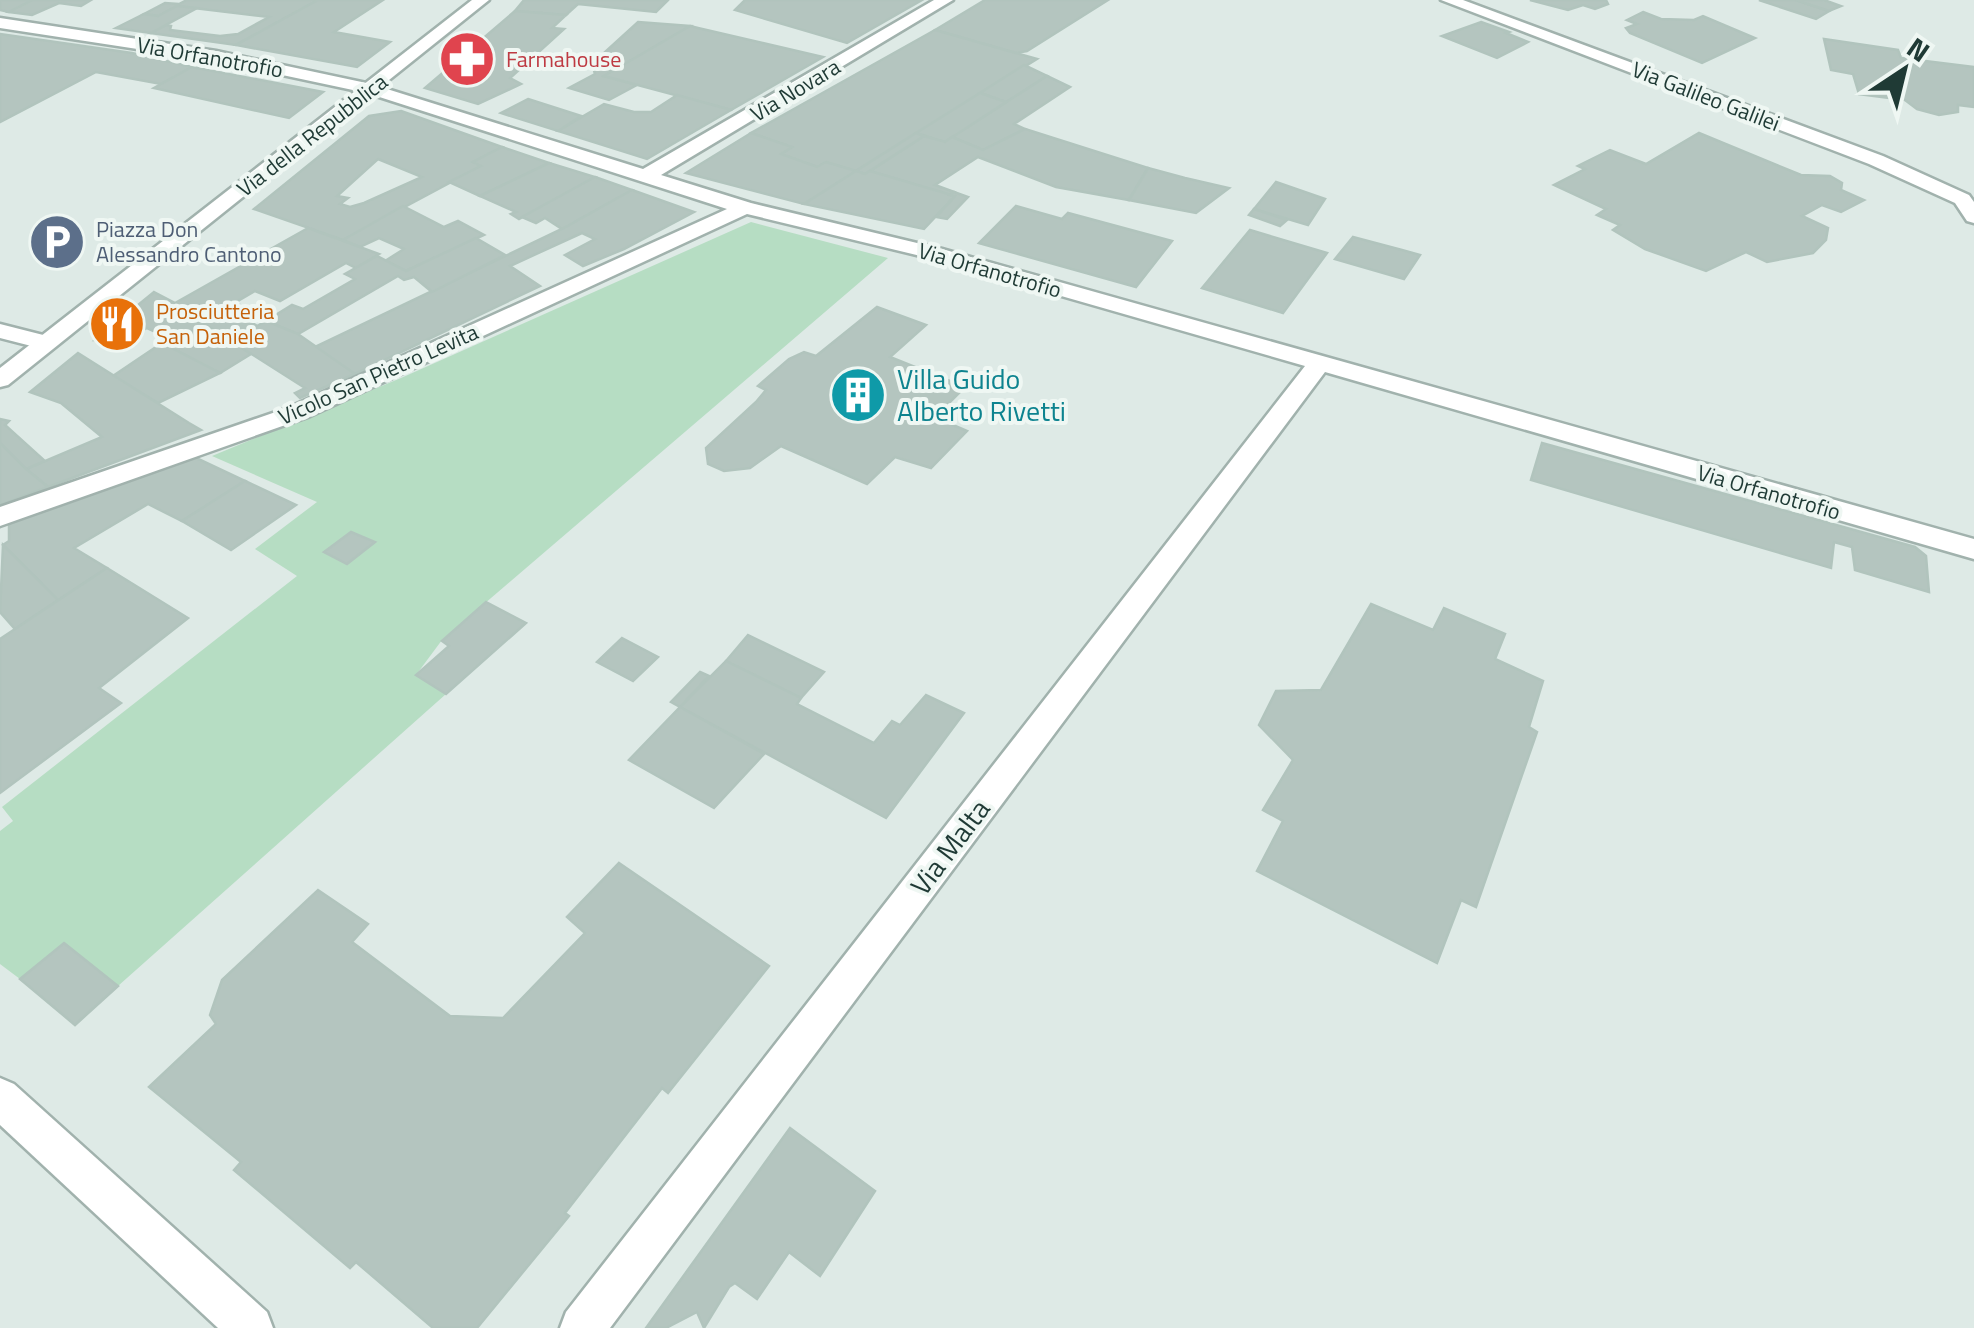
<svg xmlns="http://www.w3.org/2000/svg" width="1974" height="1328" font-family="'Titillium Web',sans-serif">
<rect width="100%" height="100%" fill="#deeae6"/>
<polygon fill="#b6ddc3" points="751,222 888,258 442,640 416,675 446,694 118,986 64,943 20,979 0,964 0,831 13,821 2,807 297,576 255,549 317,502 212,456 401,378"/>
<g fill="#b4c5bf" stroke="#b1c4bd" stroke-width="2.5" fill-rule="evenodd">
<polygon points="0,0 33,0 9,12 0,10"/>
<polygon points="33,0 91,0 81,6 59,3 32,15 9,12"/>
<polygon points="187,0 318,0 236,45 151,33 166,25 171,26 170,30 220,36 238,34 269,17 177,6 158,16 144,14 165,3 179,4"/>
<polygon points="318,0 383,0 334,32 390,42 357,67 236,45"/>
<polygon points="668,0 656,12 578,4 566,15 515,11 524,0"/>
<polygon points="745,0 922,0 847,43 735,10"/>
<polygon points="985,0 1108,0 1027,51 1016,53 935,30"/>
<polygon points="1530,0 1606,0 1608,4 1595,9 1583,5 1568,10"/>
<polygon points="1759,0 1796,0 1829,11 1816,19"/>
<polygon points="1796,0 1824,0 1841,6 1829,11"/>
<polygon points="177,6 197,8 151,33 116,28 144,14 158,16"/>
<polygon points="515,11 566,15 552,28 564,29 510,78 521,84 478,104 425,88"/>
<polygon points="1643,12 1661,19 1694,20 1703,16 1755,38 1702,63 1630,33 1626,28 1637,24 1627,20"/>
<polygon points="638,22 690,26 604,76 637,85 609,100 569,88 595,74 592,64"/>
<polygon points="1481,22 1509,32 1506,33 1528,42 1497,58 1442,36"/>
<polygon points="690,26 698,28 823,57 731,110 604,76"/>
<polygon points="935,30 1037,59 856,171 826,162 817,167 781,154 792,147 751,133"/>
<polygon points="0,34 132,53 192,67 161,84 96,72 0,122"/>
<polygon points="1824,39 1898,50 1901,58 1974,67 1974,107 1958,105 1958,112 1939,115 1917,109 1905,100 1859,94 1853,74 1831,70"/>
<polygon points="1024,65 1047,76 1006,102 980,93"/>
<polygon points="192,67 323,92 289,118 154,88"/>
<polygon points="1047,76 1070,87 1014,124 1025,129 983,150 952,137"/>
<polygon points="980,93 1006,102 945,142 916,133"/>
<polygon points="677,95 731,110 647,159 558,131 604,104 634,112 651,112"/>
<polygon points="528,99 581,116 558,131 501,113"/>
<path d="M401,111L502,147L473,162L481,166L343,240L254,209L369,116ZM378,159L422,177L364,203L350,207L340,204L348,198L337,196Z"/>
<polygon points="1025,129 1148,168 1129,200 1056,187 978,157 935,185 954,192 950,195 870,171 924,136 945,142 952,137 983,150"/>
<polygon points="751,133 792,147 781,154 817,167 826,162 856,171 804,204 686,173"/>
<polygon points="916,133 924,136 865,174 856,171"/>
<polygon points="1699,133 1801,175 1830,176 1842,183 1841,190 1864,200 1841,212 1822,205 1802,216 1828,228 1826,240 1813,253 1767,262 1746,252 1706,271 1645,249 1613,230 1620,225 1597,215 1606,209 1554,185 1585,169 1578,166 1610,150 1646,164"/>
<polygon points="502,147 549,163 480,196 449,182 481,166 473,162"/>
<polygon points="549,163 595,177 519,219 511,214 516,212 480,196"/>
<polygon points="1148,168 1185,178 1229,188 1196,213 1129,200"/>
<polygon points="856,171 865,174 870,171 955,196 924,229 804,204"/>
<polygon points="595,177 632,190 562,229 545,218 536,223 522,217"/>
<polygon points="1276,182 1325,199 1308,225 1254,209"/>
<polygon points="632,190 694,212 624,249 583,266 565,255 595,239 582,233 510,266 540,286 355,374 315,347 566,227"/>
<polygon points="954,192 968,197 947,219 936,217 955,196 950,195"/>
<polygon points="403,206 444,227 458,221 484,235 406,271 385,261 404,249 379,238 360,247 343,240"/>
<polygon points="1016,206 1062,219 1068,213 1172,241 1136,287 979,243"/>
<polygon points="1254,209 1287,220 1280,226 1249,215"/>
<polygon points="308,228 379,254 356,268 346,263 280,301 255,291 202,322 175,303"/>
<polygon points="1250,230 1327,253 1283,313 1202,288"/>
<polygon points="1353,237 1402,250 1420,255 1404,279 1335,259"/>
<polygon points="476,238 505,255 432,292 414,277 404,280 398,276 298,334 266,321 292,305 303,309 355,279 345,274 377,256 406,271"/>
<polygon points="154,292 175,303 251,354 220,373 162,343 169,338 147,328 123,341 95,340"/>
<polygon points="235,302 240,305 234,310 257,326 231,341 202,322"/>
<polygon points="877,307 926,325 890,357 965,387 939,413 949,419 946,422 967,431 931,468 895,457 867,484 781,446 750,468 724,471 708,464 706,448 756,402 766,390 758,386 789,359 804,352 816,356"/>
<polygon points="266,321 298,334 355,374 300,398 295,393 305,388 231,341"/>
<polygon points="162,343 220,373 158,403 113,376"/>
<polygon points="78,353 189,423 201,430 48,487 26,469 102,437 61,403 30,392"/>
<polygon points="0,419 9,421 5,425 45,461 26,469 0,443"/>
<polygon points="0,443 26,469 48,487 0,505"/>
<polygon points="1542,443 1915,547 1926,556 1929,592 1855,570 1852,547 1834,542 1831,568 1531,480"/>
<polygon points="194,457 245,481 182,521 148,504 74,548 107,568 58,600 3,545 9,541 9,523"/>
<polygon points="245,481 296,505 231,550 182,521"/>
<polygon points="351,532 375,542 347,564 324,552"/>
<polygon points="3,545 58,600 15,629 0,612"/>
<polygon points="107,568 188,618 99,688 121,703 0,793 0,639"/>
<polygon points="486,602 526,623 446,694 416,675 449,646 442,641"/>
<polygon points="1371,604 1433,630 1444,608 1505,634 1495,659 1543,681 1529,727 1537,732 1476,907 1461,900 1437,963 1257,871 1283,821 1263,810 1293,760 1259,725 1276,691 1321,690"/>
<polygon points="748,635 824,672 801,698 726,661"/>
<polygon points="622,638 658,657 633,681 597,662"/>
<polygon points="726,661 801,698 797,704 874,743 892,721 900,725 926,695 964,713 886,818 680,707"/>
<polygon points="700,672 709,676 680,707 671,702"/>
<polygon points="680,707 764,754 714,808 629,760"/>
<polygon points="619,863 769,966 668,1093 662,1088 565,1213 569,1216 477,1328 433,1328 356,1262 350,1268 234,1170 241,1162 149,1087 216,1024 210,1015 222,980 318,890 368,924 352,942 450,1016 503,1018 585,933 567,917"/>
<polygon points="64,943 118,986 75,1025 20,979"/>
<polygon points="790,1128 875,1191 820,1276 789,1252 757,1299 735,1283 729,1287 704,1328 697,1312 666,1328 646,1328"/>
</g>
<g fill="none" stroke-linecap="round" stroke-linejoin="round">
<g stroke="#a1b2ad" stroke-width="5">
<g id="minor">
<polygon points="934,0 953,0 661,175 751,203 942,249 1974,539 1974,559 1325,372 610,1328 560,1328 566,1312 1305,366 929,258 747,214 308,417 0,526 0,507 290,407 727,209 367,93 216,61 0,28 0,18 216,51 371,84 643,169"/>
<polygon points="1441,0 1463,0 1883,156 1969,195 1974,202 1974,223 1967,221 1955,203 1869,164"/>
<polygon points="0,324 55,338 58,343 47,350 0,338"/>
</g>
</g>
<g stroke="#a1b2ad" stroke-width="5">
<g id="tertiary">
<polygon points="472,0 489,0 8,385 0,387 0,368"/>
<polygon points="0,1078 14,1084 267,1312 273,1328 218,1328 0,1125"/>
</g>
</g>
<use href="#minor" fill="#fff" fill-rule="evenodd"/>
<use href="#tertiary" fill="#fff" fill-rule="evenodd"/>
</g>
<defs>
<g id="pharmacy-disc" transform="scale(2.875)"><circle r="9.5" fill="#e0444e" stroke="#eff7f3"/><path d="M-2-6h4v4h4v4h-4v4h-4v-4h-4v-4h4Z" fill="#fff"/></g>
<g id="parking-disc" transform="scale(2.875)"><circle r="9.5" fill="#5c6f8a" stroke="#eff7f3"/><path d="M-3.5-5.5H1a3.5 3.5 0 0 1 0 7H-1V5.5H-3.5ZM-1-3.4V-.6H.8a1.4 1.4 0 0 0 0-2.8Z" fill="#fff"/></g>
<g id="restaurant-disc" transform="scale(2.875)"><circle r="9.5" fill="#e8710a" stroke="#eff7f3"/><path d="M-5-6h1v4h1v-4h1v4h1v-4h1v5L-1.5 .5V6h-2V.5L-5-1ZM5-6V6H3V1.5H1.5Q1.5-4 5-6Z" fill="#fff"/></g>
<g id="building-disc" transform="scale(2.875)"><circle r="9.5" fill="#0f9aa8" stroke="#eff7f3"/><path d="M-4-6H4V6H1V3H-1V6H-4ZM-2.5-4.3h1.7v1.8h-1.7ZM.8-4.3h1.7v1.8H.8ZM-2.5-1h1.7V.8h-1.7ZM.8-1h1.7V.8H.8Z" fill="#fff"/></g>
</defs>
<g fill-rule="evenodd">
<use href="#pharmacy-disc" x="467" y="59"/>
<use href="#parking-disc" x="57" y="242"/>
<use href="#restaurant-disc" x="117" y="324"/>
<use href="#building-disc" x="858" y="395"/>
</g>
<g text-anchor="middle" stroke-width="8" stroke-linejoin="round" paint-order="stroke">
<g font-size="22" fill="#1f3a35" stroke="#eff7f3">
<text transform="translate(210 57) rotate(10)" y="8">Via Orfanotrofio</text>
<text transform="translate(795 90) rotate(-31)" y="8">Via Novara</text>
<text transform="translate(1706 96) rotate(21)" y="8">Via Galileo Galilei</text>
<text transform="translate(312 135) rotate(-38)" y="8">Via della Repubblica</text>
<text transform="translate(990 270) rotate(16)" y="8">Via Orfanotrofio</text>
<text transform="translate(378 374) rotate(-24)" y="8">Vicolo San Pietro Levita</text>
<text transform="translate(1769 492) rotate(16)" y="8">Via Orfanotrofio</text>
</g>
<g font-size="22" fill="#be3a42" stroke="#eff7f3" text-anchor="start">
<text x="506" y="67">Farmahouse</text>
</g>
<g font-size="22" fill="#4e5e75" stroke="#eff7f3" text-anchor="start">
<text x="96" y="237">Piazza Don<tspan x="96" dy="25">Alessandro Cantono</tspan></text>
</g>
<g font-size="22" fill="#c56008" stroke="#eff7f3" text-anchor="start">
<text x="156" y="319">Prosciutteria<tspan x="156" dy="25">San Daniele</tspan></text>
</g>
<g font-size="28" fill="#0d838f" stroke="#eff7f3" text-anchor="start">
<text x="897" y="389">Villa Guido<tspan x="897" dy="32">Alberto Rivetti</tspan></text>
</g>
<g font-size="28" fill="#1f3a35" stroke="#eff7f3">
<text transform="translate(950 847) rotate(-53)" y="10">Via Malta</text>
</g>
</g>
<g transform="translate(1904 70) rotate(35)" stroke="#eff7f3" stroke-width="8" paint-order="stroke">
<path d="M0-8L18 38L0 25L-18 38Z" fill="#1f3a35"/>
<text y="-15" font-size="28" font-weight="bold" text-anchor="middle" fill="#1f3a35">N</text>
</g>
</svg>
